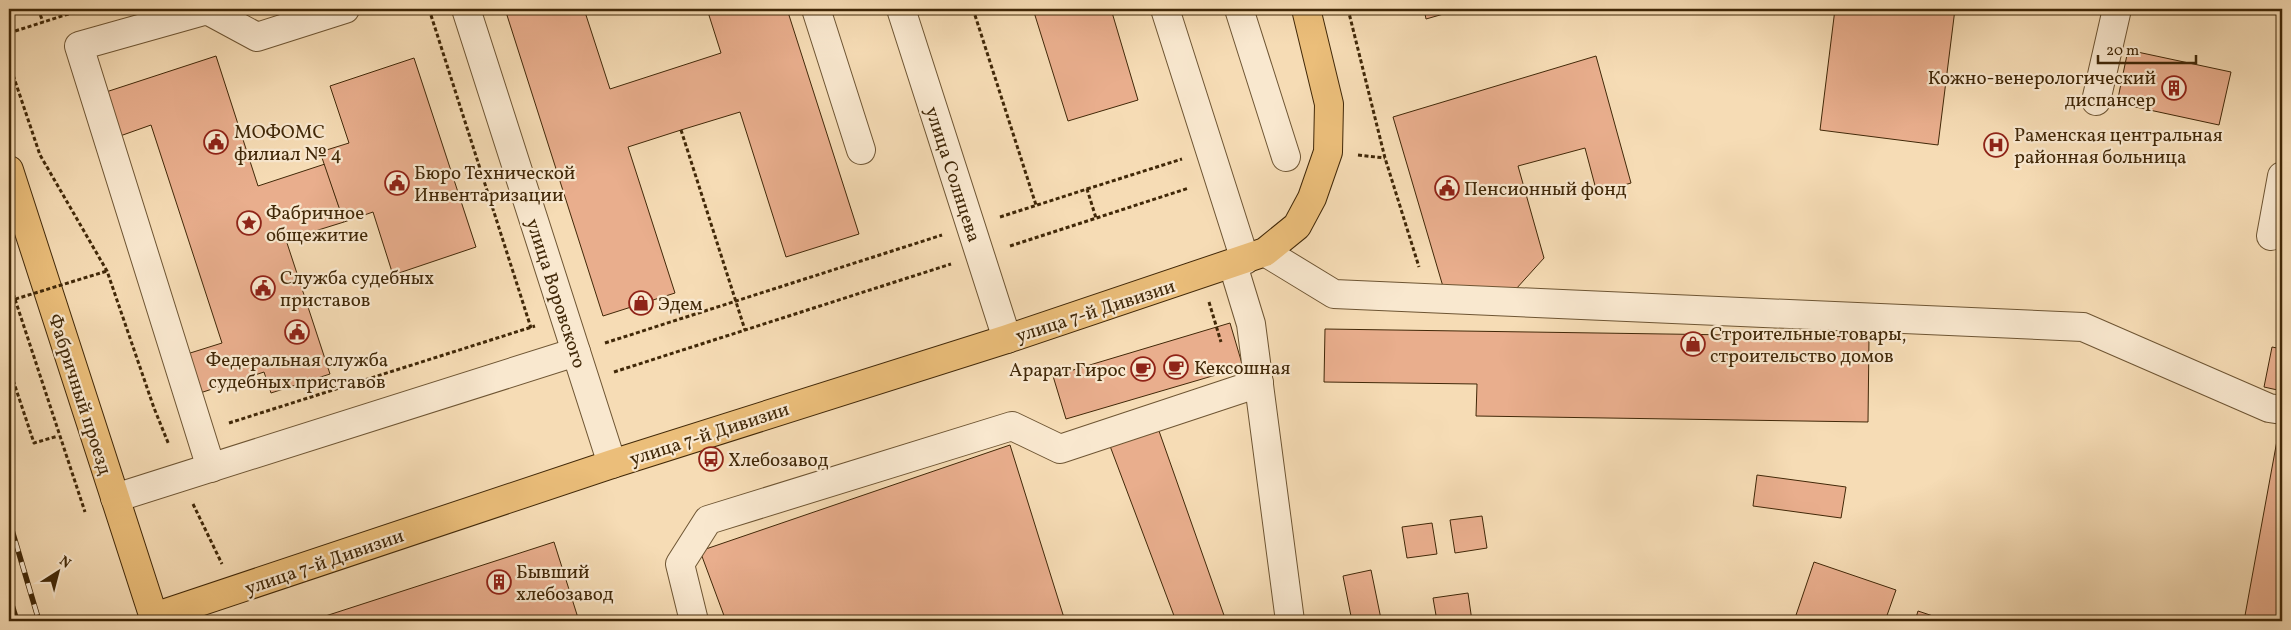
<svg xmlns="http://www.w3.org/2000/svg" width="2291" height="630" font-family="Vollkorn,serif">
<rect width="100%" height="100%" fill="#f6dcb5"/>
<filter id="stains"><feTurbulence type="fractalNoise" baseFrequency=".004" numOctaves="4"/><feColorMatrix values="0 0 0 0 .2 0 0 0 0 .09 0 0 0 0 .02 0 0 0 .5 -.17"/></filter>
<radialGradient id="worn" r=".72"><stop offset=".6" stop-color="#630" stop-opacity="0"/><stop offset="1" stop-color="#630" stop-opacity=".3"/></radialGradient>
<g fill="#e9ae8d" stroke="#412808">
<polygon points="505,9 584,9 610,89 721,53 707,9 787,9 859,234 786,257 740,112 681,130 628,147 675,293 603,316"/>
<polygon points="1033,9 1111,9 1138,100 1068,121"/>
<polygon points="1424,9 1461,9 1426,19"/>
<polygon points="1835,9 1955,9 1938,145 1820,130"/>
<polygon points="2128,50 2231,72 2219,125 2117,103"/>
<polygon points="216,56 258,186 325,164 344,222 286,240 330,374 271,393 264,372 200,393 187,354 222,343 151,125 120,136 106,92"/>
<polygon points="1596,56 1631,183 1597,193 1585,148 1518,166 1544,258 1516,289 1444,290 1393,117"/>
<polygon points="414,58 476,247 393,275 373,212 344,222 320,152 349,143 330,86"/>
<polygon points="1230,323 1243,367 1066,419 1053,376"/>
<polygon points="1325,329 1869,337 1868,422 1476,416 1477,384 1324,382"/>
<polygon points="2272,347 2282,349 2282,391 2264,387"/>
<polygon points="1159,431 1226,621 1176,621 1110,446"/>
<polygon points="2278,435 2282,436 2282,621 2244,621"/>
<polygon points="1010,445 1065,621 726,621 700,551"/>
<polygon points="1757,475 1846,487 1841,518 1753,506"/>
<polygon points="1482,516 1487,548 1455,553 1450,520"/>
<polygon points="1432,523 1437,554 1407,558 1402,527"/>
<polygon points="554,542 579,621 310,621"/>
<polygon points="1814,562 1896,590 1885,621 1794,621"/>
<polygon points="1371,570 1381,619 1352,621 1343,576"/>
<polygon points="1468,593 1472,621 1437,621 1433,598"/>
<polygon points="1918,611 1948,621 1915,621"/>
</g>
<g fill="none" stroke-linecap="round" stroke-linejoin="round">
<g stroke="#6e5533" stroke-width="30">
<g id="minor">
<polyline points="466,9 612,464"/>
<polyline points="816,9 861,150"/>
<polyline points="901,9 1007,339"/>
<polyline points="1165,9 1245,260"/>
<polyline points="1239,9 1286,157"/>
<polyline points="2096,101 2117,9"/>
<polyline points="2271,236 2282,176"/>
<polyline points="1265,252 1334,294 2083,327 2269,408 2282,410"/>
<polyline points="1233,265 1251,324 1290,621"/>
<polyline points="211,468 79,46 207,10 257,37 345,9"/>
<polyline points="115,498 576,352"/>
<polyline points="694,621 680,564 708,520 1012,426 1060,449 1259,383"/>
</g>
</g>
<g stroke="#412808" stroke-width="30">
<g id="major">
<polyline points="9,170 155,621"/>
<polyline points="154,617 612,464 1007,339 1265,252 1297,226 1312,198 1328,152 1329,104 1306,9"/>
</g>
</g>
<g stroke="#412808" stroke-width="3" stroke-dasharray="4 2.5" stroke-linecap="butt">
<polyline points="38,9 43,22"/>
<polyline points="429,9 531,328"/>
<polyline points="973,9 1036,205"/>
<polyline points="1348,9 1385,158 1419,267"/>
<polyline points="9,33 84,9"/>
<polyline points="9,63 40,155 107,271 154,408 169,445"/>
<polyline points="681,130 745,330"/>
<polyline points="1358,155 1385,158"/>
<polyline points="1087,189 1182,159"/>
<polyline points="1000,217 1087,189 1096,218"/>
<polyline points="1010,246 1189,188"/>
<polyline points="9,281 85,512"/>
<polyline points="1209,302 1221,342"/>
<polyline points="605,343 942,235"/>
<polyline points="9,368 34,443 58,436"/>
<polyline points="614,372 951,264"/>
<polyline points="229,423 535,326"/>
<polyline points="193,504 222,564"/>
</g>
<use href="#minor" stroke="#f9e8cf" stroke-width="28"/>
<use href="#major" stroke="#ebbe7a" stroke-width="28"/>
<g stroke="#412808" stroke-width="5.5">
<g id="rail">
<polyline points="9,520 39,621"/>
<polyline points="9,595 17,621"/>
</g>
</g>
<use href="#rail" stroke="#f9e8cf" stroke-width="4" stroke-dasharray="11" stroke-linecap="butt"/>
<polyline stroke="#412808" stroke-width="3" stroke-dasharray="4 2.5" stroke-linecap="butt" points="9,301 107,271"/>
</g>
<defs>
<g id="building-ring" transform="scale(1.25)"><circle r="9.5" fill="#f9e8cf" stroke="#8f2418" stroke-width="1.5"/><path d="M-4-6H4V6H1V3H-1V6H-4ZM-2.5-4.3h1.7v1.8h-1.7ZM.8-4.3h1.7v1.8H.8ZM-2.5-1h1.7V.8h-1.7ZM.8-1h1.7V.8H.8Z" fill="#8f2418"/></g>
<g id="civic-ring" transform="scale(1.25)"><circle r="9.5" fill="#f9e8cf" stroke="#8f2418" stroke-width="1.5"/><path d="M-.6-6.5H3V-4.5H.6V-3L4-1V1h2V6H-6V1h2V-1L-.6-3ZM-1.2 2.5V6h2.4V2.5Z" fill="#8f2418"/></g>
<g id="hospital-ring" transform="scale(1.25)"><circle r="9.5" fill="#f9e8cf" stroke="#8f2418" stroke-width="1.5"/><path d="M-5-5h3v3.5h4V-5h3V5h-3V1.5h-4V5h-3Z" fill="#8f2418"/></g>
<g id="sight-ring" transform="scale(1.25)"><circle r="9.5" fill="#f9e8cf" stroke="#8f2418" stroke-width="1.5"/><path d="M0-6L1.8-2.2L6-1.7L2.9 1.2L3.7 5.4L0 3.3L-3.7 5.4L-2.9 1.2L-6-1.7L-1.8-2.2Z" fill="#8f2418"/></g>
<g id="shop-ring" transform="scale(1.25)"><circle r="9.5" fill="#f9e8cf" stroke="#8f2418" stroke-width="1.5"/><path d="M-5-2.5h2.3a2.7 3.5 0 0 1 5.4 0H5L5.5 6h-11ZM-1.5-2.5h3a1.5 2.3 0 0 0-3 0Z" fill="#8f2418"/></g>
<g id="cafe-ring" transform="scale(1.25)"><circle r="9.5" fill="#f9e8cf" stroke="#8f2418" stroke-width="1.5"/><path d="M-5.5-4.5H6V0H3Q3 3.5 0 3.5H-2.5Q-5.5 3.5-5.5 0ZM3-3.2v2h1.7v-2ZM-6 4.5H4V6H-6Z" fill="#8f2418"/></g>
<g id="bus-ring" transform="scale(1.25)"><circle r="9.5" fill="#f9e8cf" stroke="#8f2418" stroke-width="1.5"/><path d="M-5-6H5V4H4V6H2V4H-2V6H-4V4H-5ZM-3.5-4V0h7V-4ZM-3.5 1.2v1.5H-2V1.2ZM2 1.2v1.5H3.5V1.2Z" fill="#8f2418"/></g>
</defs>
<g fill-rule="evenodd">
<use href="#building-ring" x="2174" y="88"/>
<use href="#civic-ring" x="216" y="142"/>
<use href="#hospital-ring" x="1996" y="145"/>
<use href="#civic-ring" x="397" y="183"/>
<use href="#civic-ring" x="1447" y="188"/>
<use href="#sight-ring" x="249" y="223"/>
<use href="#civic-ring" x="263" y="288"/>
<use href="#shop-ring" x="641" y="303"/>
<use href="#civic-ring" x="297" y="332"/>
<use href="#shop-ring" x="1693" y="344"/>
<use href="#cafe-ring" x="1176" y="367"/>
<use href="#cafe-ring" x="1143" y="369"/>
<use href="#bus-ring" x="711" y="459"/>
<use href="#building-ring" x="499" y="582"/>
</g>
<g text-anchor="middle" stroke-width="4.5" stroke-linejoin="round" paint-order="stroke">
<g font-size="19" fill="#412808" stroke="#f9e8cf" text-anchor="start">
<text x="2156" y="84" text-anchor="end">Кожно-венерологический<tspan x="2156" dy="22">диспансер</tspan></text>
<text x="234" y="138">МОФОМС<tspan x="234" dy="22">филиал № 4</tspan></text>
<text x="2014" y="141">Раменская центральная<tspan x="2014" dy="22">районная больница</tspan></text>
<text x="414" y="179">Бюро Технической<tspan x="414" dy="22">Инвентаризации</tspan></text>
<text x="1464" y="195">Пенсионный фонд</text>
<text x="266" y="219">Фабричное<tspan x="266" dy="22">общежитие</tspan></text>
<text x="280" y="284">Служба судебных<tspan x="280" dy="22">приставов</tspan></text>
<text x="658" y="310">Эдем</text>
<text x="1710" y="340">Строительные товары,<tspan x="1710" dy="22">строительство домов</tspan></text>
<text x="297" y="366" text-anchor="middle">Федеральная служба<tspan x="297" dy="22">судебных приставов</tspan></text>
<text x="1194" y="374">Кексошная</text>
<text x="1126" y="376" text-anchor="end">Арарат Гирос</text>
<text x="728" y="466">Хлебозавод</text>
<text x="516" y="578">Бывший<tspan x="516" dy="22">хлебозавод</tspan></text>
</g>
<g font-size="19" fill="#412808" stroke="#f9e8cf">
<text transform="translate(954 174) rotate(72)" y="7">улица Солнцева</text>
<text transform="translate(557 293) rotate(72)" y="7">улица Воровского</text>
<text transform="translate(1095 310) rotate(-18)" y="7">улица 7-й Дивизии</text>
<text transform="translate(81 394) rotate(72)" y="7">Фабричный проезд</text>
<text transform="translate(709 433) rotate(-18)" y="7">улица 7-й Дивизии</text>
<text transform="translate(324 561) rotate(-19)" y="7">улица 7-й Дивизии</text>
</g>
</g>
<rect width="2291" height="630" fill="none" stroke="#f6dcb5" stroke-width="30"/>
<rect x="10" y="10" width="2271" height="610" fill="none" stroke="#412808" stroke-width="2.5"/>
<rect x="15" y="15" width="2261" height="600" fill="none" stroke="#412808"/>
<g transform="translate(58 572) rotate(36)" stroke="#f9e8cf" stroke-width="4" paint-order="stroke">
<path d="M0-4L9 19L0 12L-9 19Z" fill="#412808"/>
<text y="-8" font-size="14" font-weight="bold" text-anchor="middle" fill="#412808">N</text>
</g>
<path d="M2098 55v8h98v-8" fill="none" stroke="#412808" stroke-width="2.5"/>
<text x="2106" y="55" font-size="15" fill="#412808" stroke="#f9e8cf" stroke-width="4" paint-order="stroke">20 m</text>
<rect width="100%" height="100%" filter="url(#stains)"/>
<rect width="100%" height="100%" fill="url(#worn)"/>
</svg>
